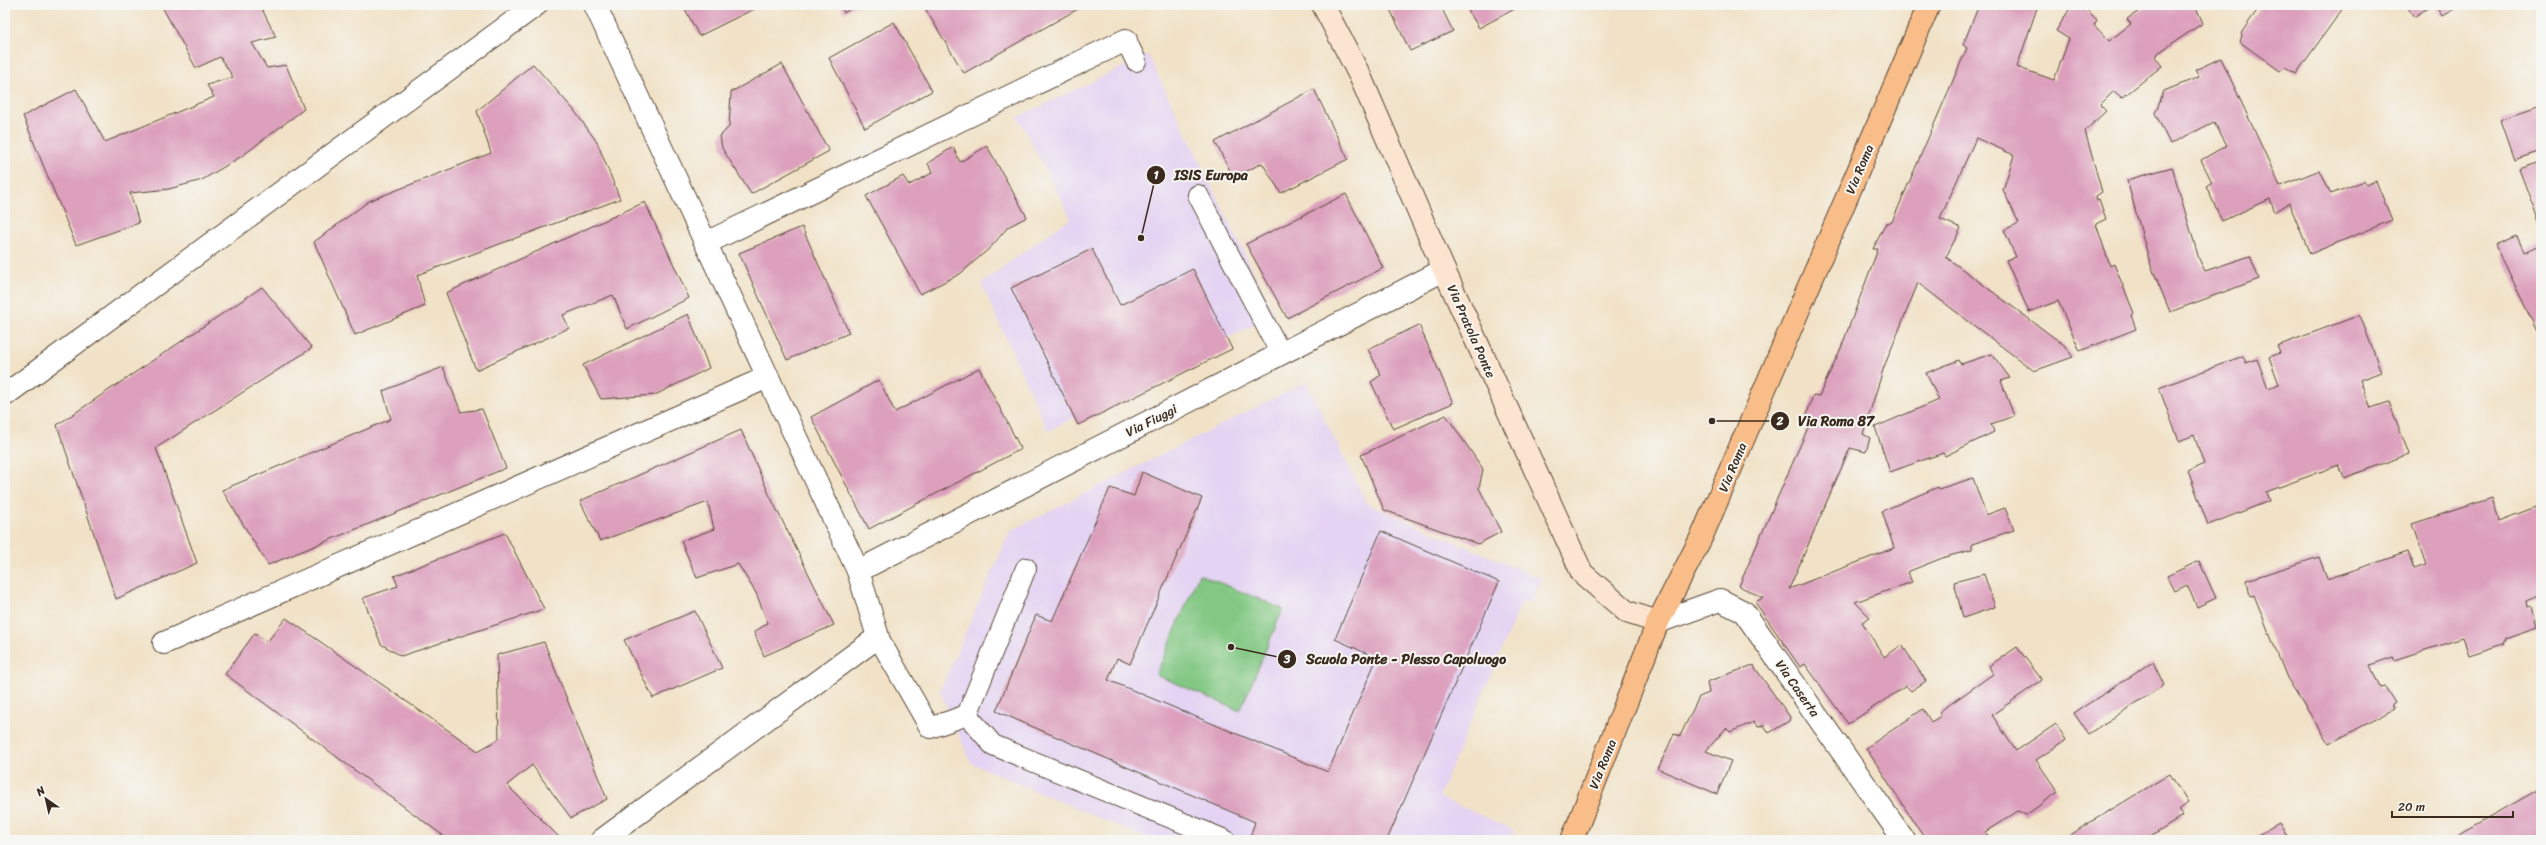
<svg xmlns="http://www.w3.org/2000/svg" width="2546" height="845" font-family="Sriracha,sans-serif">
<rect width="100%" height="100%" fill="#f6f6f2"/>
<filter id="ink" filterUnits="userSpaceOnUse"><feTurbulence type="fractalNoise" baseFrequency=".025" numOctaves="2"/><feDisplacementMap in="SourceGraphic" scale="8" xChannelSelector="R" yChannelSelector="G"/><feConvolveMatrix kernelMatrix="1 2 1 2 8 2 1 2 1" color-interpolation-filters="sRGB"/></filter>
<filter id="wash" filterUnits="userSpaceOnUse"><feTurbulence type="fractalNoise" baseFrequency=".012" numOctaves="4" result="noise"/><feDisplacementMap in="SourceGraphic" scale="16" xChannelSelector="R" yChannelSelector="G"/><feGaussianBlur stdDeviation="0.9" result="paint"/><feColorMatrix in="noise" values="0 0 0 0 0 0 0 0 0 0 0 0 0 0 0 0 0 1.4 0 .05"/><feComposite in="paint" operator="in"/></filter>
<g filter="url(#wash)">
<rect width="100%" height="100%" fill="#f1e2c7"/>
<g fill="#e4d3f2">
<polygon points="1148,55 1274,314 1048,431 981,283 1071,218 1018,117"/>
<polygon points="1306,382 1367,504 1542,579 1531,603 1522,601 1439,797 1514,830 1510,840 1150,840 971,763 940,691 1010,531"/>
</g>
<polygon fill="#82c883" stroke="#5e7950" points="1199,574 1283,609 1240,711 1156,675"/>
<g id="blocks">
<g fill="#dc9fbc">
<polygon points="161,5 260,5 276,37 252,43 267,68 286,65 304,109 242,156 202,180 169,189 130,193 139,223 76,245 23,116 76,89 105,142 214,97 207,85 233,77 220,57 196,68"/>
<polygon points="683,5 757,5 758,7 699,36"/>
<polygon points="841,5 856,5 844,13"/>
<polygon points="923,5 1085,5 964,73"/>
<polygon points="1388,5 1440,5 1453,31 1410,51"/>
<polygon points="1465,5 1522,5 1479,28"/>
<polygon points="1979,5 2038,5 2017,67 2054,80 2069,39 2056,31 2072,5 2082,5 2097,20 2094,25 2109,41 2131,24 2127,19 2148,5 2195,5 2203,23 2158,53 2156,58 2162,66 2122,98 2114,91 2100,105 2106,111 2085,131 2102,192 2096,196 2097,200 2099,199 2106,219 2096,224 2110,266 2114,264 2134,313 2131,315 2136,329 2080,351 2058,301 2029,312 2006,260 2016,257 2004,230 2019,223 2003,190 2014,155 1976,138 1940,219 1961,228 1946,257 2064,345 2073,357 2034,371 1918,283 1884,367 1863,434 1870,438 1866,452 1850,448 1789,589 1894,548 1882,511 1938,487 1939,489 1973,478 1986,515 2005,508 2014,530 1972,544 1972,550 1945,557 1907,572 1912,582 1855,602 1870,617 1862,622 1884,657 1902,645 1926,681 1911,691 1906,686 1848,724 1805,664 1800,667 1755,602 1763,598 1739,586 1810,423 1805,420 1813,395 1819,396 1841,348 1878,249 1873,249 1886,223 1892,222 1967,48 1963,45"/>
<polygon points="2261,5 2338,5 2343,8 2296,74 2285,67 2280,71 2240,42 2242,35 2241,33"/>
<polygon points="2406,5 2432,5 2414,17"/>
<polygon points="2435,5 2461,5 2442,16"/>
<polygon points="894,22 932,91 865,128 829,58"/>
<polygon points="2221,58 2280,186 2320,170 2331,194 2364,181 2366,185 2376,181 2392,220 2310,254 2289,203 2275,212 2270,199 2222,221 2206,186 2212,182 2201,160 2227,145 2214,122 2170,144 2155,113 2164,91 2199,77 2195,70"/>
<polygon points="533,64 573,109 597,142 620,199 417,275 425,306 355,335 314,242 369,201 491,153 477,111"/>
<polygon points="782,64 829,151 751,194 722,148 720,136 729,127 731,92"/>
<polygon points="1314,89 1348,159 1281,193 1262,163 1234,178 1215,142"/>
<polygon points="2541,106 2541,151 2514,160 2500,120"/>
<polygon points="987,146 1027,217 1008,227 991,247 960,274 920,294 866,196 903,176 909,185 932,173 928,163 953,147 960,162"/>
<polygon points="2541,162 2541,227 2519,169"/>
<polygon points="2172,167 2199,259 2205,271 2250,256 2259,279 2170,312 2150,263 2127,180"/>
<polygon points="1346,194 1383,268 1287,318 1246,244"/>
<polygon points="645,202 689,298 627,329 613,295 563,315 569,328 476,370 446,293"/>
<polygon points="802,227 849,333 787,360 739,253"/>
<polygon points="2517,236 2524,252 2541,244 2541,340 2496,245"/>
<polygon points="1092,249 1120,305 1193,269 1232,349 1078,425 1011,288"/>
<polygon points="262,287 312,348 156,448 197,563 116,599 57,425"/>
<polygon points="688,314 709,368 655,395 601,399 583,365"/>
<polygon points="2360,315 2381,372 2360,380 2371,408 2389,402 2409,454 2344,478 2339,465 2266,492 2269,501 2208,525 2188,471 2204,464 2194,435 2179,441 2159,388 2243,356 2246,363 2257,359 2268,388 2279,384 2269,357 2280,353 2277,346"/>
<polygon points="1419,325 1453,403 1393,429 1371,382 1381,375 1368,349"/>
<polygon points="1992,354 2010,378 2001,381 2014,416 1991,424 1994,432 1945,456 1943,453 1890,472 1875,427 1939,400 1926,373 1959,360 1961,364"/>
<polygon points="443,367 461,412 482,409 506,468 268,565 222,490 391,419 383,391"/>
<polygon points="979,368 1021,449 869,529 811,417 879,380 895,412"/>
<polygon points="1446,415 1483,469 1479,488 1501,532 1478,544 1384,510 1361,455"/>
<polygon points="741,430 769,494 834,625 764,656 754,632 768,623 756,593 738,564 697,578 681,541 714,529 708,502 600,541 580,501"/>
<polygon points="1142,472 1202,498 1130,664 1117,658 1108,680 1328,772 1377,658 1335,639 1381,531 1499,582 1387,840 1249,840 1255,822 996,711 1036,615 1052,621 1110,488 1134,496"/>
<polygon points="2492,498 2499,521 2541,505 2541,595 2527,601 2528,607 2532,606 2537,627 2505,638 2503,644 2469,655 2463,638 2394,660 2393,657 2370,665 2380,688 2385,687 2395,703 2392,705 2394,709 2329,744 2287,678 2254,595 2250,597 2247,580 2319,557 2327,579 2408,552 2414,569 2426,565 2412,524"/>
<polygon points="505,533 544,609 401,656 381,644 363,598 398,586 394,576"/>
<polygon points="2199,561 2216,598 2197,607 2187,585 2175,591 2167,576"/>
<polygon points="1984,574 1995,607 1963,618 1954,582"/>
<polygon points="695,611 722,668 653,698 624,640"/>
<polygon points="286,618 478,751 499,739 497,655 544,642 607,799 571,818 532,765 507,785 559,837 557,840 449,840 225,674 255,633 267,642"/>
<polygon points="2017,647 2042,680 1992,715 2016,751 2056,724 2066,740 2036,760 2058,792 2026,815 2018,811 1985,832 1990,840 1922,840 1923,836 1866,748 1923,709 1931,722 1941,716 1939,712 1993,674 1989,666"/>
<polygon points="2153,662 2164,685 2088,734 2074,713"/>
<polygon points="1753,665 1790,717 1789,721 1769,733 1764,725 1758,727 1754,722 1730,732 1726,728 1706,751 1731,761 1717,794 1658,769 1674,734 1680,736 1699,697 1709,693 1707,682"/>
<polygon points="2170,774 2188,803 2179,810 2183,816 2146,840 2061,840"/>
<polygon points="2541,788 2541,840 2449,840"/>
<polygon points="2279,823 2289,840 2249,840"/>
</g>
</g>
</g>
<g filter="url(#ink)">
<use href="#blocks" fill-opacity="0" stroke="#564637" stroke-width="1"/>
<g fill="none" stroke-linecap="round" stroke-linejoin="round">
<g stroke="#564637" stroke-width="22">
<g id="service">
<polyline points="1126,40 1136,61"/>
<polyline points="1198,195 1281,354"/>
<polyline points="878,637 930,728 967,715 1026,568"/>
<polyline points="967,715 993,745 1225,840"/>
</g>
</g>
<g stroke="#564637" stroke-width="24">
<g id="minor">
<polyline points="595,5 858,571 878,637 602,840"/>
<polyline points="706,243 1126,40"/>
<polyline points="5,395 536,5"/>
<polyline points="858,571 1444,270"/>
<polyline points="1658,622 1720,600 1744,612 1904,840"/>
<polyline points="164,643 768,377"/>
</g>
</g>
<g stroke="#564637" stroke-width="24">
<polyline id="secondary" points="1323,5 1360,76 1444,270 1582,573 1627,612 1658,622"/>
</g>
<g stroke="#564637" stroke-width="24">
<polyline id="primary" points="1572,840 1658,622 1702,536 1929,5"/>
</g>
<use href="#service" stroke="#fff" stroke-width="20"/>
<use href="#minor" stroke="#fff" stroke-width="22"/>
<use href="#secondary" stroke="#fce5d0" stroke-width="22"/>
<use href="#primary" stroke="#f8bd89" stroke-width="22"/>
</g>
</g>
<g text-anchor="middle" stroke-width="4" stroke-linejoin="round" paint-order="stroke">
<g font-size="13" fill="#3b2a1e" stroke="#f6f6f2">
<text transform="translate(1859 169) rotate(-67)" y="5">Via Roma</text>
<text transform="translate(1472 331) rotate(66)" y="5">Via Pratola Ponte</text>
<text transform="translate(1151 420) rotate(-27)" y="5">Via Fiuggi</text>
<text transform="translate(1732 467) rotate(-67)" y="5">Via Roma</text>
<text transform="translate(1798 688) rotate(55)" y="5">Via Caserta</text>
<text transform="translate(1602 764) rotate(-68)" y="5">Via Roma</text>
</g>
</g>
<path fill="none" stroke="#3b2a1e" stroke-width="1.5" d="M1141 238L1156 175M1712 421L1780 421M1231 647L1287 659"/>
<g fill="#3b2a1e" stroke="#f6f6f2" stroke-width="1.5">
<circle cx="1141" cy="238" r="4"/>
<circle cx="1712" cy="421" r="4"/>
<circle cx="1231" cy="647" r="4"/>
<circle cx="1156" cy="175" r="10"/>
<circle cx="1780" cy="421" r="10"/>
<circle cx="1287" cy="659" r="10"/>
</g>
<g font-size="12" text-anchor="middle" font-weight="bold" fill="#fff">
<text x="1156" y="179">1</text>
<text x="1780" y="425">2</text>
<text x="1287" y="663">3</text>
</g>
<g font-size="14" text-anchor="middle" font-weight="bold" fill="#3b2a1e" stroke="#f6f6f2" stroke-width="4" stroke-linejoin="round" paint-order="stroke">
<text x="1211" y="180">ISIS Europa</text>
<text x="1836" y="426">Via Roma 87</text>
<text x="1406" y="664">Scuola Ponte - Plesso Capoluogo</text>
</g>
<rect width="2546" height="845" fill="none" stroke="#f6f6f2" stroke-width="20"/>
<g transform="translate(46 799) rotate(326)" stroke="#f6f6f2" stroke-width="3" paint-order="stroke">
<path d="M0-3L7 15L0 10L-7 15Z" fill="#3b2a1e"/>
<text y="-6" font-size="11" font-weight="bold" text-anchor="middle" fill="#3b2a1e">N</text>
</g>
<path d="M2392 811v6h121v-6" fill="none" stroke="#3b2a1e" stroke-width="2"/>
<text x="2398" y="811" font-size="12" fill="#3b2a1e" stroke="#f6f6f2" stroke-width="3" paint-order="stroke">20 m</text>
</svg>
